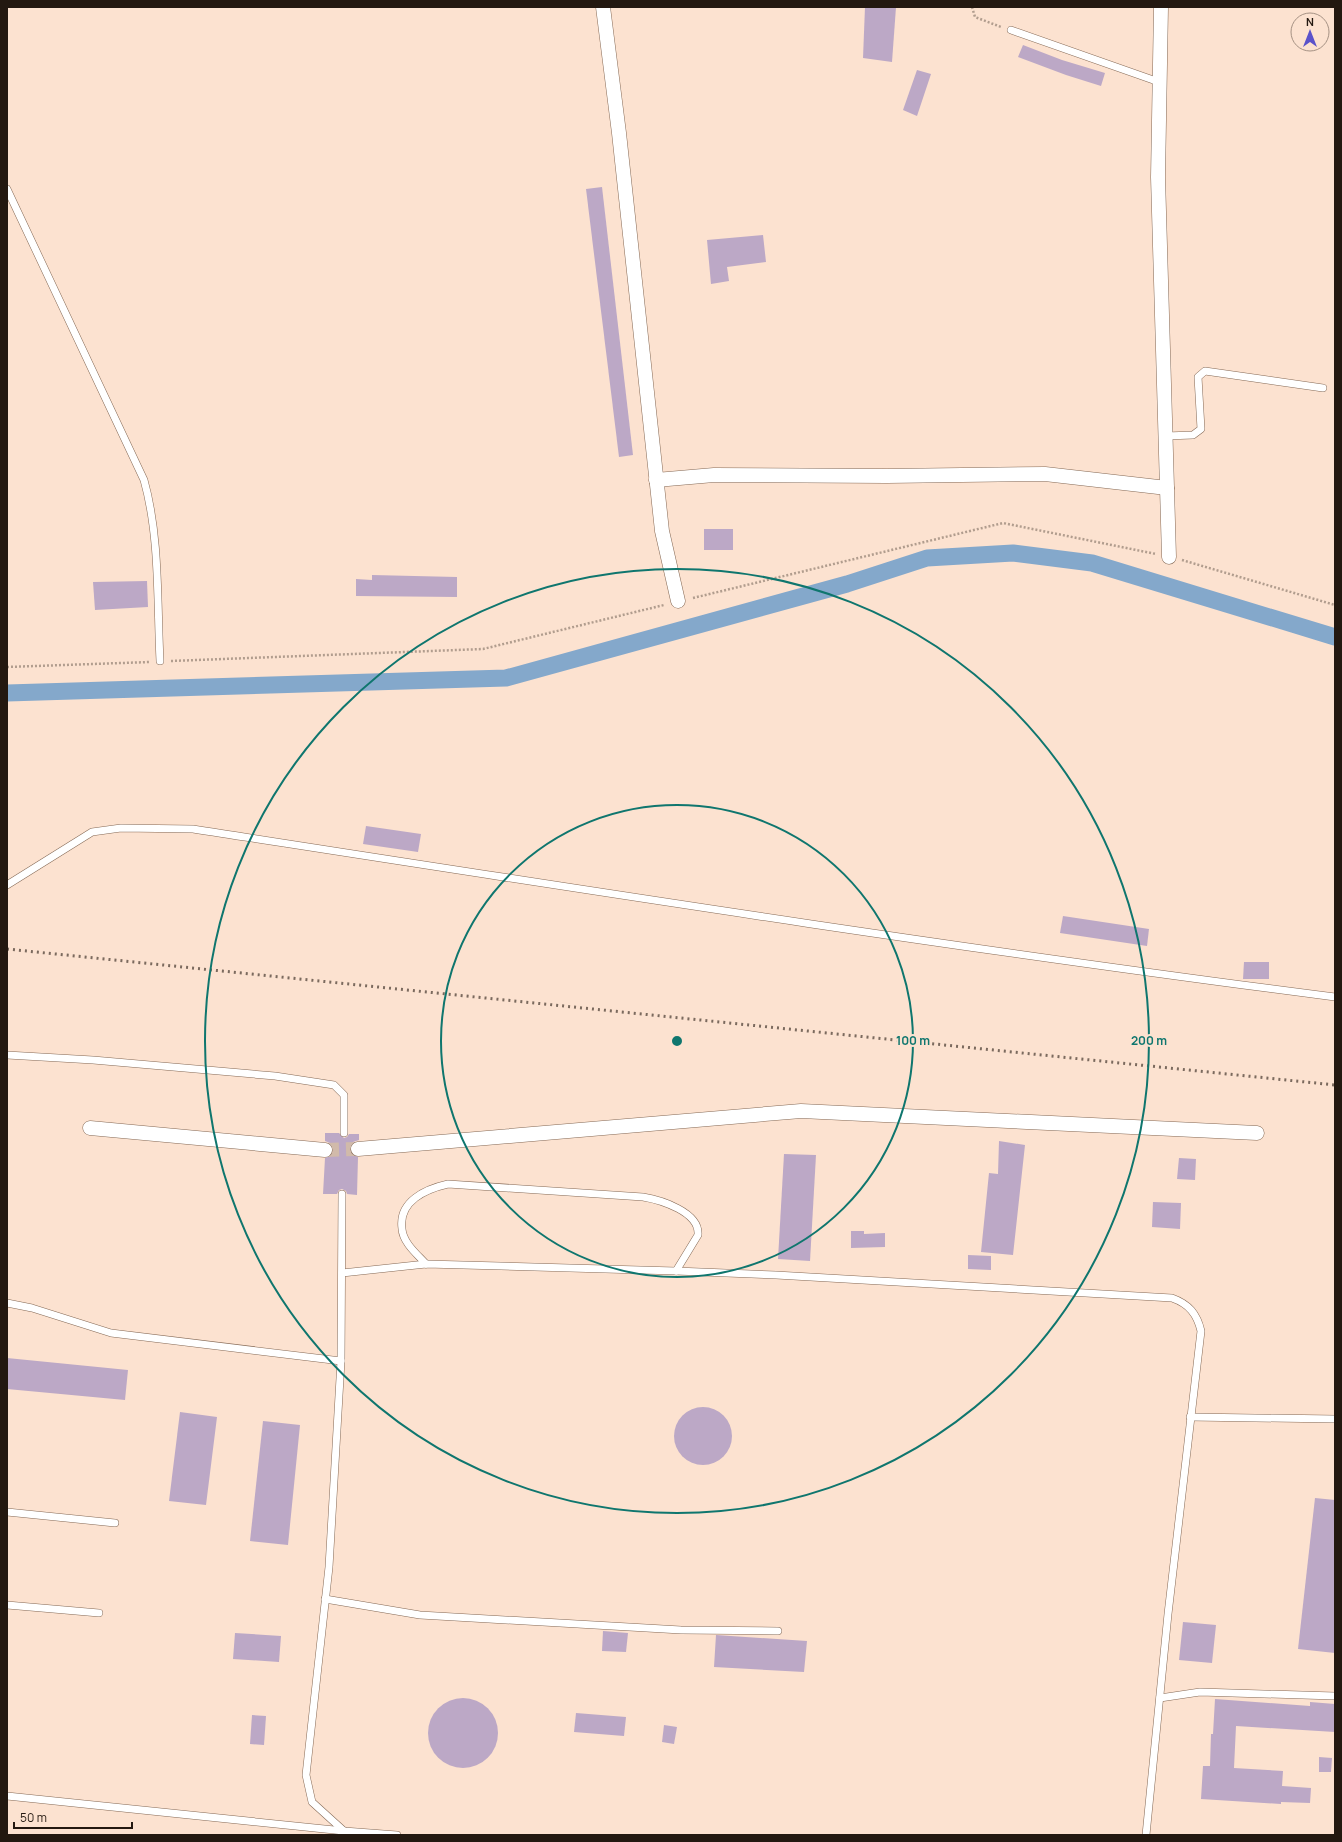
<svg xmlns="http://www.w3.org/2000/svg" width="1342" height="1842" font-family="Manrope,sans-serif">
<rect width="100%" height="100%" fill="#fce2d0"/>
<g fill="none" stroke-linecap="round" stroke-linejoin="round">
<polyline stroke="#84a8cb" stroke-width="17" points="7,693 506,678 847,584 927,558 1013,553 1092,563 1335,637"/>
</g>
<g fill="#bca8c6">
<polygon points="865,7 896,7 892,62 863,58"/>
<polygon points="1023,45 1062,60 1105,73 1101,86 1066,75 1018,57"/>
<polygon points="917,70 931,74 917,116 903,110"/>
<polygon points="602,187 633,455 619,457 586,189"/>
<polygon points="763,235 766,262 727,267 729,281 711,284 707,240"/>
<rect x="704" y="529" width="29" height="21"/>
<polygon points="372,575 457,577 457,597 356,596 356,579 372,580"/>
<polygon points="147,581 148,607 95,610 93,582"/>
<polygon points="366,826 421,834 418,852 363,844"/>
<polygon points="1063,916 1149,929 1147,946 1060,933"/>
<polygon points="1244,962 1269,962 1269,979 1243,979"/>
<polygon points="325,1133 339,1133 344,1138 347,1137 349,1134 359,1134 359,1140 353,1142 350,1149 351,1154 358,1157 357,1195 347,1194 346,1191 342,1189 339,1190 337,1194 323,1194 325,1158 332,1155 333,1150 330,1143 325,1141"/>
<polygon points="999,1141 1025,1145 1013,1255 981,1252 989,1173 998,1174"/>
<polygon points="784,1154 816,1155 810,1261 778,1259"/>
<polygon points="1179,1158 1196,1159 1195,1180 1177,1179"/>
<polygon points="1153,1202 1181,1203 1180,1229 1152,1227"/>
<polygon points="851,1231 864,1231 864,1234 885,1233 885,1247 851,1248"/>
<polygon points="968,1255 991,1256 991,1270 968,1269"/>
<polygon points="7,1358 128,1370 125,1400 7,1389"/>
<circle cx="703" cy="1436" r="29"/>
<polygon points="180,1412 217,1417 206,1505 169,1501"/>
<polygon points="263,1421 300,1425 288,1545 250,1541"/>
<polygon points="1315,1498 1335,1500 1335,1653 1298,1649"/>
<polygon points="1183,1622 1216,1625 1212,1663 1179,1660"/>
<polygon points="603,1631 628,1633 626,1652 602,1651"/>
<polygon points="235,1633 281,1636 279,1662 233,1659"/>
<polygon points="716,1635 807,1641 804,1672 714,1667"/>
<circle cx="463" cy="1733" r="35"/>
<polygon points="1215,1699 1310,1706 1310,1702 1335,1704 1335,1732 1236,1726 1234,1768 1283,1771 1282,1786 1311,1788 1310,1803 1281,1802 1281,1804 1201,1799 1203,1766 1210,1766 1211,1734 1213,1734"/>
<polygon points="576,1713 626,1717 624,1736 574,1732"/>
<polygon points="252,1715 266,1716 264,1745 250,1744"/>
<polygon points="664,1725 677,1727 674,1744 662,1742"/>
<polygon points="1319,1757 1332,1758 1331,1772 1319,1772"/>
</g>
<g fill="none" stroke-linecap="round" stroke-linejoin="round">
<polyline stroke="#d1baaa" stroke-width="14" stroke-dasharray="14 7" stroke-linecap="butt" points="325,1150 358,1149"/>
<g stroke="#856955" stroke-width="8">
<g id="lane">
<polyline points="1011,30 1159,82"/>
<path d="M7,189L144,480C160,537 157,602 160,661"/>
<polyline points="1166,436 1193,435 1201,429 1198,377 1205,371 1323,388"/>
<path d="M7,885L92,832L121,828L193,829C573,888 953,948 1335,997"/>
<polyline points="7,1055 93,1060 275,1076 334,1085 344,1095 344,1133"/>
<polyline points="342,1194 341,1361 329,1567 306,1775 312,1802 344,1831 397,1835"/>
<path d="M426,1264C418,1255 403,1243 402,1229C398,1201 426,1189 448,1184L643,1197C661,1200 700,1212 698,1235L676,1271"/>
<path d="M342,1273L426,1264L676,1271L776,1275L1172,1298C1189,1304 1197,1314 1201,1331L1168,1614L1146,1835"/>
<polyline points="7,1303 32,1308 111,1333 341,1361"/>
<polyline points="1190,1417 1335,1419"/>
<polyline points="7,1512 115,1523"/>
<polyline points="325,1599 420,1615 681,1630 778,1631"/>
<polyline points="7,1605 99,1613"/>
<polyline points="1160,1698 1200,1692 1335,1696"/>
<polyline points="7,1796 344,1831"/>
</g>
</g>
<g stroke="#856955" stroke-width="15">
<g id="street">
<polyline points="603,7 619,133 662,531 678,601"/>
<polyline points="1161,7 1158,177 1169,557"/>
<polyline points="656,480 714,475 887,476 1045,474 1167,488"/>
<polyline points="90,1128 325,1150"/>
<polyline points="358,1149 801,1111 1257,1133"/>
</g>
</g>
<g stroke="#b19d8e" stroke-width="2.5" stroke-dasharray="2 2" stroke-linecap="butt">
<polyline points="972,7 975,17 1001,27"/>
<polyline points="1182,560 1335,605"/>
<polyline points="693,598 1003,523 1156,554"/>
<polyline points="171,661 483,649 664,605"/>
<polyline points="7,667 150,662"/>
</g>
<use href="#lane" stroke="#fff" stroke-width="7"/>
<use href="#street" stroke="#fff" stroke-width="14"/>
<polyline stroke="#7b6a5e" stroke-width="3" stroke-dasharray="2 4" stroke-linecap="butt" points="7,949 1335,1085"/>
</g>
<g fill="none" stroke="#0f766e" stroke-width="2">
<circle cx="677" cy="1041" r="236"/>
<circle cx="677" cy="1041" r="472"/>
</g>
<circle cx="677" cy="1041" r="6" fill="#0f766e" stroke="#fce2d0" stroke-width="2"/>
<g font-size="12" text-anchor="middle" font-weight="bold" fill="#0f766e" stroke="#fce2d0" stroke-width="4" stroke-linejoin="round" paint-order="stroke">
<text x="913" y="1045">100 m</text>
<text x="1149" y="1045">200 m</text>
</g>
<rect width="1342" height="1842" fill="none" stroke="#231810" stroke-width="16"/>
<g transform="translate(1310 32)"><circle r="19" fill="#fce2d0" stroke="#a59183"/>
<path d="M0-3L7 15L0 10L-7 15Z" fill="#5b52ca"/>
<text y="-6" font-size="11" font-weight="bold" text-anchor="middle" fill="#231810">N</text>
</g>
<path d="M14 1822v6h118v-6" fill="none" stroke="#231810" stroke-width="2"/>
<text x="20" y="1822" font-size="12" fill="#231810" stroke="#fce2d0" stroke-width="3" paint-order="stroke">50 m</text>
</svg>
